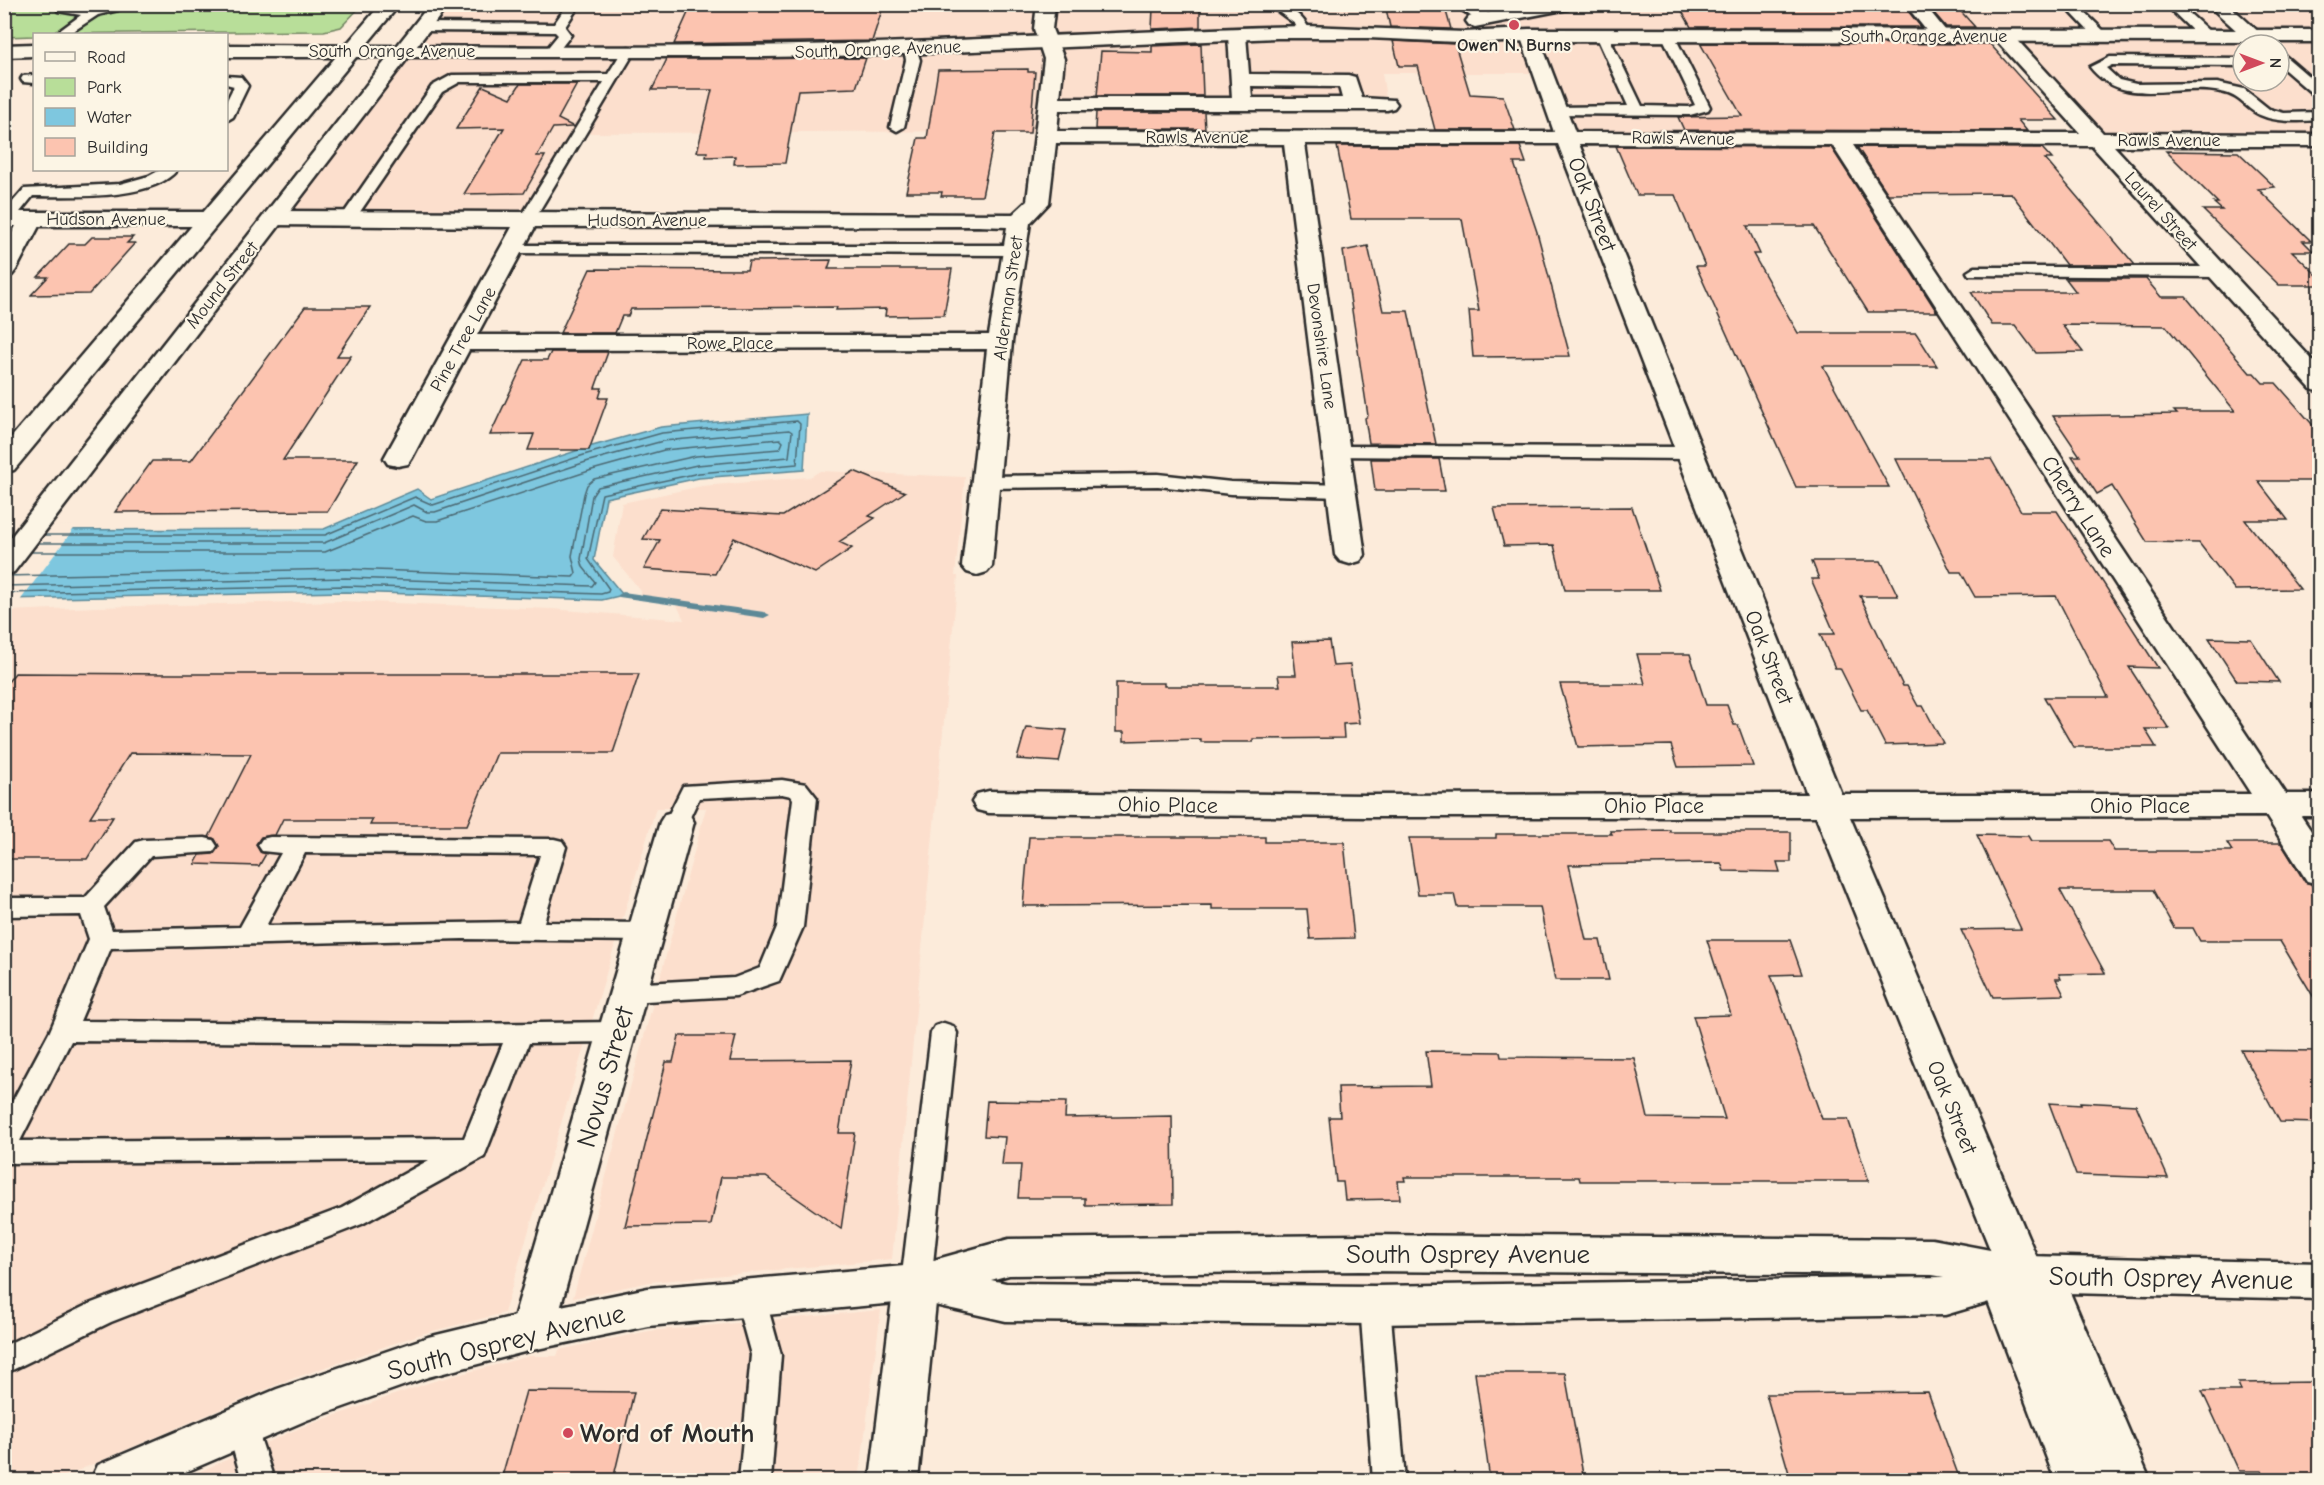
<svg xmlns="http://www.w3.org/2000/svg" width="2324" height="1485" font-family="'Comic Neue',sans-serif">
<rect width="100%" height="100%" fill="#fcebda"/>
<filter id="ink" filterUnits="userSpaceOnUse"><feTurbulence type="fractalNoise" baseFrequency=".0167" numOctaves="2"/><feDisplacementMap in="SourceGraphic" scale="12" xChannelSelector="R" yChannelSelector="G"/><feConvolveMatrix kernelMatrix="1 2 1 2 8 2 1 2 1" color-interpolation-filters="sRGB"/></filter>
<g filter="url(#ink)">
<g fill="#fcdfcd" fill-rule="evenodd">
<path d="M440,5H2319V140H2097L2003,36H1755L1820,140L1566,137L1543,73H1382L1387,104H1050L1047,131L580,133L527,220L274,218ZM2243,45H2279V81H2243Z"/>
<polygon points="820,471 965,477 955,576 958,576 892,1259 650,1282 573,1298 706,808 656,808 504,1313 421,1334 283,1382 56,1480 5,1480 4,616 9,611 96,607 341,601 552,609 684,620 676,603 641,596 641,591 613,557 622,503 702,486 810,477"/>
<polygon points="881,1310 859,1480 180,1480 302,1427 434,1381 530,1356 557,1356 559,1350 649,1331"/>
</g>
<polygon fill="#b8de99" stroke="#728462" stroke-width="1.5" points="4,5 362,5 341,27 324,31 34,34 34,36 5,37"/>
<polygon fill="#7ec7df" stroke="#5d8997" stroke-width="1.5" points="807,414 804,470 699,478 606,498 594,560 623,595 602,600 346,592 5,599 4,530 324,529 417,489 431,499 585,448 661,427"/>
<polygon fill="#fcebda" points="76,526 19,602 4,602 4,527"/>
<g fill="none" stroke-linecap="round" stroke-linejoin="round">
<g stroke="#4c6973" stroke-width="1.5">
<polyline points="4,576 346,569 573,577 576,573 572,556 584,494 587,485 594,479 696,456 780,449 783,442 780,439 664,450 592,470 437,521 426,521 413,516 325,552 31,552"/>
<polyline points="4,586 346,578 592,586 595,582 583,567 581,559 592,496 598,487 697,465 789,457 792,432 789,430 663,441 589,461 435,512 427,512 414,505 324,543 38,543"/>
<polyline points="4,593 346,586 601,594 608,592 609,589 588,559 602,494 699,473 797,464 800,424 797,421 662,433 587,454 433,505 415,497 325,535 44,535"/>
</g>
<polygon fill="#5d8997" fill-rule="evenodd" points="623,592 764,612 770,615 764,618 619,597 618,595"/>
</g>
<g fill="#fcc4b0" stroke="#2b2b2b" stroke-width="1.5">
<polygon points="692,4 884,4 872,41 674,44"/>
<polygon points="1385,4 1444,4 1451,29 1390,27"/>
<polygon points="1678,4 1889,4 1904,6 1921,27 1691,27"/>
<polygon points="1928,6 1956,6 1975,27 1946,27"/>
<polygon points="1153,8 1200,8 1200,27 1152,29"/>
<polygon points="1393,41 1455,44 1470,94 1503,96 1515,130 1435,130 1418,66 1399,66"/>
<polygon points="1700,43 1990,44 2058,120 2018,120 2027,131 1684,130 1678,117 1742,116"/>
<polygon points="1201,44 1203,96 1097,96 1101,51 1152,52 1152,46"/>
<polygon points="866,58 856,88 798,90 785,163 734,164 735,156 706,157 707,152 697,152 712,90 652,90 667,59"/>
<polygon points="1028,69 1028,72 1035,72 1030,133 995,133 982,196 941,196 942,192 906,192 918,138 927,138 938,70"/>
<polygon points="520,84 577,84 558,119 574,127 553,128 537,156 545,156 524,193 464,194 504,128 456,129 483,86 511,98"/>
<polygon points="1096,112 1204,112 1205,129 1095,129"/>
<polygon points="1337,146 1520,146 1526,163 1514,163 1537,232 1570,356 1473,357 1469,311 1479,311 1462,219 1351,219"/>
<polygon points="1616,146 1831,147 1937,312 1868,312 1814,226 1747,226 1760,254 1753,254 1798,333 1916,333 1937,366 1823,366 1889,487 1796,487 1696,266 1705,266 1675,195 1637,195"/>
<polygon points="1857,147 2042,148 2052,159 2045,159 2135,265 2066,265 2011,193 1888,194"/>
<polygon points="2166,151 2238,152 2275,187 2258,189 2311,241 2303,241 2313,251 2292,251 2319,277 2319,285 2279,285 2203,210 2222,210 2214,203 2218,203"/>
<polygon points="92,237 133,237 127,243 135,243 89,294 31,295 48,277 38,277 69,244 85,244"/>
<polygon points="1368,246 1383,311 1408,311 1436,444 1369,443 1365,418 1368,416 1343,251"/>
<polygon points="831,260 828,269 952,269 944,315 885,316 886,309 836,310 837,307 631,309 628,316 622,316 615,333 560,333 590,269 747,270 749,261"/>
<polygon points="2066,279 2146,279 2161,297 2186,297 2250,373 2254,373 2263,383 2276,383 2319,432 2319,481 2258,481 2288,520 2245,520 2300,589 2235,590 2199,543 2147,542 2112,486 2097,494 2072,456 2080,456 2053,416 2177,414 2174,411 2235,411 2166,326 2062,325 2083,352 2036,353 2015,325 1992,325 1971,292 2076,292"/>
<polygon points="305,307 370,307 337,356 351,356 283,460 358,460 328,511 115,512 152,461 191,461"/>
<polygon points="551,352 608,352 595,388 602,388 599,398 608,398 589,450 528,450 534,434 490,435 525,360 547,360"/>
<polygon points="1371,459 1439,459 1445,491 1375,491"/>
<polygon points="1896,459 1991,459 2021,511 2057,511 2158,668 2129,667 2169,729 2145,729 2156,747 2073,747 2044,697 2108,697 2056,596 1975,597 1961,572 1951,572"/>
<polygon points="854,471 905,492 869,516 875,518 839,542 852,548 815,573 734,538 715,574 644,569 660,540 643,539 660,509 783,516"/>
<polygon points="1632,507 1660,590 1565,590 1554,545 1504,546 1494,508"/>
<polygon points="1812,561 1881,561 1898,596 1860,596 1903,686 1907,686 1918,706 1923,706 1943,743 1885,745 1867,710 1861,710 1840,668 1835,668 1820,634 1835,634 1811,579 1819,579"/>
<polygon points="2209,638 2251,639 2279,682 2237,681"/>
<polygon points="1329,641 1333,666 1350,665 1359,723 1343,724 1344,738 1253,739 1253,742 1201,742 1201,739 1124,741 1124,732 1116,732 1116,683 1164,683 1164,686 1280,686 1278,675 1296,675 1292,642"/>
<polygon points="1637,654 1690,654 1706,705 1727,705 1734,725 1738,725 1753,766 1678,767 1671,745 1578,747 1560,684 1645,684"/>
<polygon points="15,673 176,674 639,674 613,753 497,753 467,825 370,825 373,819 283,819 275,835 261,837 256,844 260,852 266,854 259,866 195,864 200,855 213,854 219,847 215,839 209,837 251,754 130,753 90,817 113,817 87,859 4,859 4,687"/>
<polygon points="1026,727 1067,730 1059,762 1017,759"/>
<polygon points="1670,830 1670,832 1791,832 1791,862 1777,862 1780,872 1724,871 1721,863 1569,865 1586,940 1600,940 1609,980 1555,980 1540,907 1457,907 1454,894 1418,894 1409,838 1496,838 1496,834 1612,834 1610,831"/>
<polygon points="1977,835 2028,836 2031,841 2108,841 2114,851 2232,851 2227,843 2281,843 2305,882 2311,884 2319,898 2319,1006 2280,941 2200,941 2193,928 2174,928 2153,890 2060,890 2105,973 2059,974 2061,979 2056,979 2064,995 1993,997 1961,930 2021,929"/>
<polygon points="1029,837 1265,837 1265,842 1344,842 1354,938 1310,939 1307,909 1212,909 1212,905 1023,906"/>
<polygon points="1707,940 1790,940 1802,974 1771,975 1822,1119 1848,1119 1869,1181 1580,1181 1579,1177 1404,1177 1405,1181 1398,1181 1400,1199 1345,1200 1343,1182 1336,1182 1329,1117 1340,1117 1338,1087 1431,1086 1426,1051 1500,1052 1501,1057 1634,1058 1648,1118 1725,1119 1693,1016 1731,1015"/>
<polygon points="679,1036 736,1036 730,1061 851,1060 839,1133 855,1133 841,1229 766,1177 721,1177 711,1225 625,1226 666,1062 673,1062"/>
<polygon points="2241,1050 2319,1051 2319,1123 2280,1122"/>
<polygon points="987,1101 1066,1102 1065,1118 1172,1116 1173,1204 1085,1205 1085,1198 1018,1198 1021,1165 1002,1165 1005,1137 984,1136"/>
<polygon points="2080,1102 2136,1105 2168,1178 2076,1175 2049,1103 2081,1105"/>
<polygon points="1475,1373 1565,1373 1584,1480 1490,1480"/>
<polygon points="2319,1382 2319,1480 2266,1480 2262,1471 2239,1471 2202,1391 2241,1391 2238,1383"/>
<polygon points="526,1391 634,1392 613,1480 501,1480"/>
<polygon points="1928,1392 1960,1480 1791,1480 1766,1394"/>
</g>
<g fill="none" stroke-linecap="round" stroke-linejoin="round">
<g stroke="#2b2b2b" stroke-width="5">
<g id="lane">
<polygon points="57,4 84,8 127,4 118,10 98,15 69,34 55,34 81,15 58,11"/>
<polygon points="568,4 580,4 565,27 571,35 556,54 551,55 545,51 558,35 555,32 422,31 416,27 422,23 554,24"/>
<path d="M1268,4C1289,4 1303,15 1312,34L1310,37H1302L1295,24Z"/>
<polygon points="2063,4 2076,4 2107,34 2108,37 2107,40 2097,40"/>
<polygon points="2165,4 2179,4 2211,33 2212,36 2211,39 2201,39"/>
<polygon points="1602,31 1608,35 1642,106 1689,107 1695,105 1662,36 1663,33 1673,33 1710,107 1708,110 1690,115 1552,114 1550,111 1552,108 1557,107 1628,106 1596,35"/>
<polygon points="2254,32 2271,45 2257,45 2248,36"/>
<polygon points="910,44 916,48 920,60 904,127 897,131 890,127 906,60 904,48"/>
<polygon points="629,47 635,51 532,223 522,223 519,220 604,82 460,82 442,92 353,222 348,224 340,219 432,86 452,75 608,74 624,48"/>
<polygon points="2279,54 2284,55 2320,86 2320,97 2315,96 2279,65"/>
<path d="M2110,57L2243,58V66L2112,65L2106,68L2119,80L2136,84L2217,83L2244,89L2269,109L2284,113L2320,112V120C2300,121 2278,123 2260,115C2244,108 2242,96 2221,92C2176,82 2124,110 2090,67Z"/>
<polygon points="34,75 34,83 23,82 21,79 23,76"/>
<polygon points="226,76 241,77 248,86 233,117 226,121 226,102 234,86 226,84"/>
<path d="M160,170H177C152,201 70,196 33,196L12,222L4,223V212L24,189L120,184L149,176Z"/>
<polygon points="511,245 1015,245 1023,250 1015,255 505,253 503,250"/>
<polygon points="1975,267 2217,267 2225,272 2217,277 1969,275 1967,272"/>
<polygon points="1336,446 1690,447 1697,449 1699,453 1697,457 1690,459 1329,456 1327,452 1329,448"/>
<polygon points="1158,474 1231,482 1342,485 1349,487 1352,491 1349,495 1342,497 1231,494 1158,486 986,488 979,486 977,482 979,478 986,476"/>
<polygon points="782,780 806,784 817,798 803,927 779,981 736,996 628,1002 619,1000 615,993 619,986 628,984 734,978 760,968 777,927 793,799 791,796 782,794 699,798 685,828 677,830 669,828 665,822 683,786"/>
<path d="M270,837L554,839L562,841L566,847L544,922L646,923L655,926L659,932L655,938L646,941L462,939L111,948L80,1021L453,1024L617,1022L626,1025L630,1032L626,1039L617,1042L529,1043L484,1157L362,1224L111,1322L4,1374V1346L89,1304L342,1208L429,1160L4,1163V1117L50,1031L89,939L81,915L4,916V898H85L136,842L144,840L205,838L213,840L217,846L213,852L151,856L104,907L112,930L240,927L281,853L262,851L258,845L262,839ZM305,853L540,855L519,922L266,926ZM71,1041L453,1044L503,1043L464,1138L20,1141Z"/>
<polygon points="944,1023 953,1026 957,1033 931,1283 927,1292 916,1296 905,1292 901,1283 931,1033 935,1026"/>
<polygon points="750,1284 761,1288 765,1297 781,1355 771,1480 739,1480 751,1355 735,1297 739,1288"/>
<polygon points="1375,1292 1386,1296 1390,1305 1405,1480 1373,1480 1360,1305 1364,1296"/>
<polygon points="242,1412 253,1416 274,1480 242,1480 226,1426 231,1416"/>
</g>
</g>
<g stroke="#2b2b2b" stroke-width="5">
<g id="street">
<path d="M1037,4H1055L1052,29L1064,59L1060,98H1232L1228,35L1230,31H1244L1246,35L1249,74L1348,75L1355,77L1362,98L1394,100L1397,104L1394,108L1387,110H1059L1057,131L1554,132L1520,35L1522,31H1536L1538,35L1575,132L2080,133L1996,40L1994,36L1996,32H2010L2103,133L2320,134V146H2114L2320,368V392L2311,389L2092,146L1853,145L2286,794H2320V816H2301L2320,844V884L2307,881L2266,816L1850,817L2037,1258L2042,1257L2057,1262L2150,1480H2055L1980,1280L1986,1267L1996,1264L1816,817H1367L989,813L977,810L972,802L977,794L989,791L1367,795L1807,794L1558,144H1305L1365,555L1360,561L1350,564L1340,561L1335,555L1284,144L1056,143L1049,203L1030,223L1012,342L992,566L987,572L977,575L967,572L962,566L987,349L469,350L412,458L408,464L398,466L388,464L384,458L512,227L274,225L266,223L263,218L266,213L274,211L1013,214L1027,201L1044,59L1034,29ZM1251,86L1339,87L1342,98H1252ZM1579,144L1832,145L2251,794H1841ZM978,226L1007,227L989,335H477L535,227Z"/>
<polygon points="1453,4 1476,4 1496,19 1493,23 1481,23"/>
<polygon points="1905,4 1924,4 1950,36 1948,40 1934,40"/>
<polygon points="2207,4 2228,4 2263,36 2261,40 2247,40"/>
<polygon points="4,212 208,212 216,214 219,219 216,224 208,226 39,226 16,270 12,275 4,277 4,247 16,226 4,226"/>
<polygon points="677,811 689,814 694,822 554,1331 548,1345 532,1350 516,1345 510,1331 660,822 665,814"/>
<polygon points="916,1265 932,1270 938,1283 918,1480 870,1480 894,1283 900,1270"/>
</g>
</g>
<g stroke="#2b2b2b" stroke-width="5">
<g id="secondary">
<polygon points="1535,4 1577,4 1568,9 1475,27 1469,25 1466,21 1469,17 1475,15"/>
<path d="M1307,26L1464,32L1529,29L2320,30V42L1529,41L1480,43L1368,38H1277L881,55L765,57H226V45C433,46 640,49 846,44C1000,40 1153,29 1307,26Z"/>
<polygon points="34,44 34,56 4,57 4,45"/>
<path d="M1360,1235L1932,1239L2022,1256L2320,1263V1299L2023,1292L1945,1315L1375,1324L1006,1321L917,1301L648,1326L532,1350L428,1377L307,1420L167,1480H91L98,1465L277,1389L428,1337L532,1312L648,1288L916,1265L1009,1239ZM1360,1271L1932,1275L1944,1277L1375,1286L1006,1283L991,1280L1009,1275Z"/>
</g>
</g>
<g stroke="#2b2b2b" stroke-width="5">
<g id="primary">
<polygon points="381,4 400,4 14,470 4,472 4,446"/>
<polygon points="430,4 449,4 14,572 4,575 4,546"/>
</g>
</g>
<use href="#lane" fill="#fcf5e5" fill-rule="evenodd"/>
<use href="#street" fill="#fcf5e5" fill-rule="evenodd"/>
<use href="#secondary" fill="#fcf5e5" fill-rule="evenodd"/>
<use href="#primary" fill="#fcf5e5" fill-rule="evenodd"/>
</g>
</g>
<g fill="#d1495b" stroke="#fcf5e5" stroke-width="2">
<circle cx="1514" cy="25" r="6"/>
<circle cx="568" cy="1433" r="6"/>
</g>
<g text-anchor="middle" stroke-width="4.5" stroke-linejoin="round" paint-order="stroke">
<g font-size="18" fill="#2b2b2b" stroke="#fcf5e5">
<text x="1924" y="42">South Orange Avenue</text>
<text transform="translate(878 49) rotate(-2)" y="6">South Orange Avenue</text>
<text x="392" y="57">South Orange Avenue</text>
<text x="1197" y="143">Rawls Avenue</text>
<text transform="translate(1683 138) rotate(1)" y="6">Rawls Avenue</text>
<text x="2169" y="146">Rawls Avenue</text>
<text transform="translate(2161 211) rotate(48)" y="6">Laurel Street</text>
<text x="106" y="225">Hudson Avenue</text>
<text x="647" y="226">Hudson Avenue</text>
<text transform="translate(222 285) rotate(-52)" y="6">Mound Street</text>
<text transform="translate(1008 298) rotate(-82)" y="6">Alderman Street</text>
<text transform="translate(463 339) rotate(-61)" y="6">Pine Tree Lane</text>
<text x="730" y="349">Rowe Place</text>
<text transform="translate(1322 346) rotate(82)" y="6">Devonshire Lane</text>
</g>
<g font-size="18" font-weight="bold" fill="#2b2b2b" stroke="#fcf5e5">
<text x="1514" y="51">Owen N. Burns</text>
</g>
<g font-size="22" fill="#2b2b2b" stroke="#fcf5e5">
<text transform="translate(1593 204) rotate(69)" y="8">Oak Street</text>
<text transform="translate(2079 506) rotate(57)" y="8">Cherry Lane</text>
<text transform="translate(1770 657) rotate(69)" y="8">Oak Street</text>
<text transform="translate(1168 804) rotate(1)" y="8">Ohio Place</text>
<text x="1654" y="813">Ohio Place</text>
<text x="2140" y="813">Ohio Place</text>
<text transform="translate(1953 1107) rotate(68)" y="8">Oak Street</text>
</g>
<g font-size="27" fill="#2b2b2b" stroke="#fcf5e5">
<text transform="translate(605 1077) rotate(-74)" y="9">Novus Street</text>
<text x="1468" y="1263">South Osprey Avenue</text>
<text transform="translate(2171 1278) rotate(1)" y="9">South Osprey Avenue</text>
<text transform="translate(506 1342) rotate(-14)" y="9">South Osprey Avenue</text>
</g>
<g font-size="27" font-weight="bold" fill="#2b2b2b" stroke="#fcf5e5" text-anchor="start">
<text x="580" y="1442">Word of Mouth</text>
</g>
</g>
<rect width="2324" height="1485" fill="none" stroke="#fcf5e5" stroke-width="24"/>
<rect x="12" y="12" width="2300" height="1461" fill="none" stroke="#2b2b2b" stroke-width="2" filter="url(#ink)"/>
<rect x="33" y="33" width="195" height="138" fill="#fcf5e5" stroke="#a8a49b" stroke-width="1.5"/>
<rect x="45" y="52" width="30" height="9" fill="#fcf5e5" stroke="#a8a49b" stroke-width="1.5"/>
<text x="87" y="63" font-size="18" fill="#2b2b2b">Road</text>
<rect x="45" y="78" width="30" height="18" fill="#b8de99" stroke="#a8a49b" stroke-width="1.5"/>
<text x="87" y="93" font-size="18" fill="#2b2b2b">Park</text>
<rect x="45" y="108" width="30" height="18" fill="#7ec7df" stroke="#a8a49b" stroke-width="1.5"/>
<text x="87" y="123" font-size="18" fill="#2b2b2b">Water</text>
<rect x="45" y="138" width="30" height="18" fill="#fcc4b0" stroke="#a8a49b" stroke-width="1.5"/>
<text x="87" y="153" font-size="18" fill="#2b2b2b">Building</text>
<g transform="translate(2261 63) rotate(90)"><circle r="28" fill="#fcf5e5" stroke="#a8a49b" stroke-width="1.5"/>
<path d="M0-4.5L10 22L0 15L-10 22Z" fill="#d1495b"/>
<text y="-9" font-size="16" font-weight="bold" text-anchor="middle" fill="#2b2b2b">N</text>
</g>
</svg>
